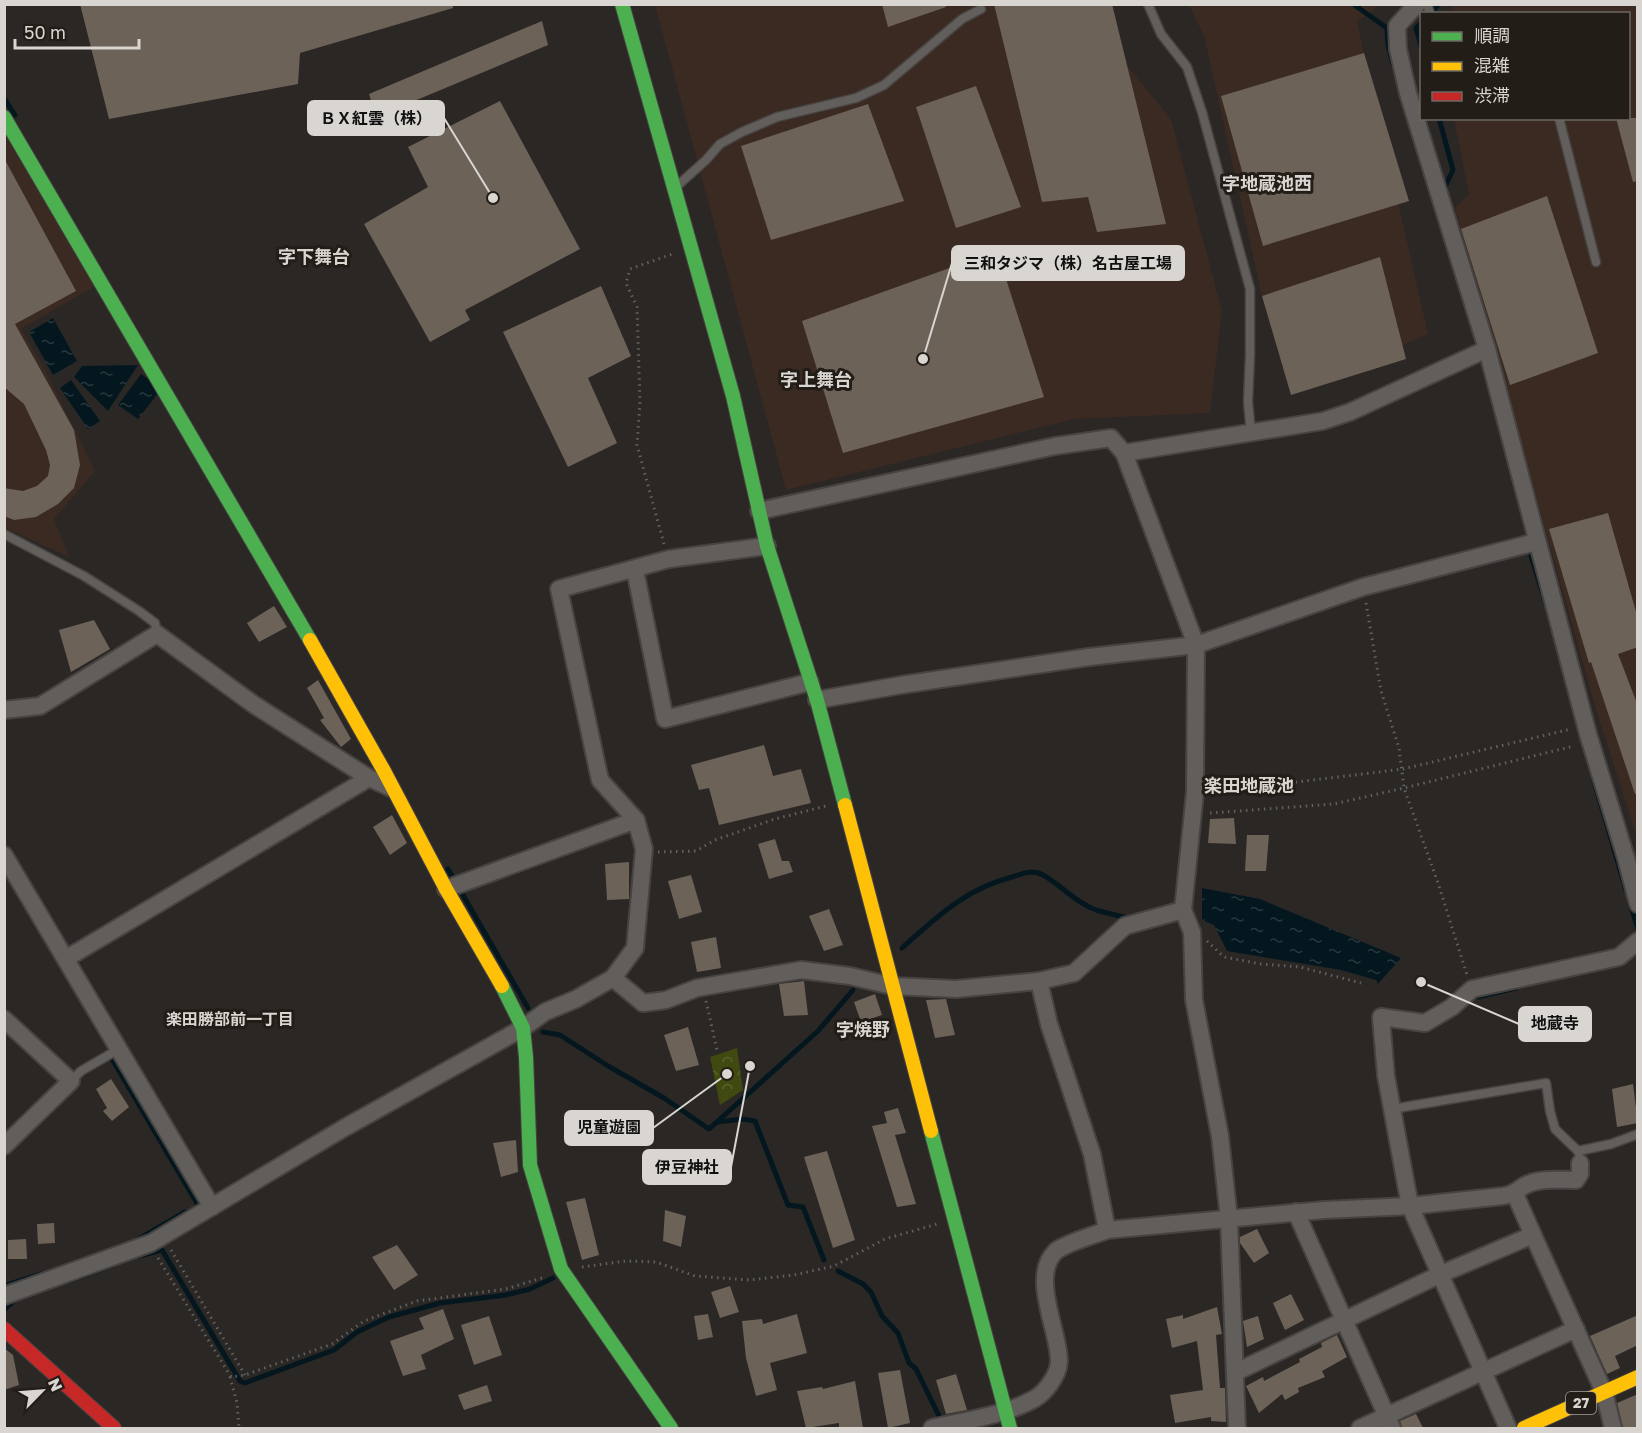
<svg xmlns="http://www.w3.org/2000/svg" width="1642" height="1433" font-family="'Golos Text','Noto Sans JP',sans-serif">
<defs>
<pattern id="park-crowns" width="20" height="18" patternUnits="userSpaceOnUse" patternTransform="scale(1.5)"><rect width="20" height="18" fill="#40490f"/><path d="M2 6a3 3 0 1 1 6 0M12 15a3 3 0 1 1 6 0" fill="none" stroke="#5b6231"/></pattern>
<pattern id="water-ripples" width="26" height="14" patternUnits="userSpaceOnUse" patternTransform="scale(1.5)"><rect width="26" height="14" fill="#04171f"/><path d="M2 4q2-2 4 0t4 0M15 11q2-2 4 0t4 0" fill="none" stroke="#28383e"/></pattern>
</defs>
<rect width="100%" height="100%" fill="#2a2725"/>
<g fill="#3a2a22">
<polygon points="655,5 1100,5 1116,52 1171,119 1222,311 1210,413 1075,419 786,490"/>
<polygon points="1189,5 1379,5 1357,22 1428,334 1291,395 1262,296 1204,36"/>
<polygon points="1453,5 1637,5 1637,837 1595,706 1455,208 1469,194 1454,119 1628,118 1628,14 1452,14"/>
<polygon points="4,133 94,287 21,329 43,366 95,471 54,519 69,557 5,528"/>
</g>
<polygon fill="url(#park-crowns)" points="737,1048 743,1090 720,1105 710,1057"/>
<g fill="url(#water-ripples)">
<polygon points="53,318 77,361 53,375 29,332"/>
<polygon points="138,365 108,411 74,377 82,366"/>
<polygon points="141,374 162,388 138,419 118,405"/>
<polygon points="71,380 100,421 88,429 60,388"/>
<polygon points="1202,888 1260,899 1401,958 1378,984 1376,980 1341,970 1227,951 1214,925 1202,920"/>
</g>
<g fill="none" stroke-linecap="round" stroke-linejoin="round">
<g stroke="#04171f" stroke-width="5">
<polyline points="1353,4 1387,28 1388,45 1393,64"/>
<polyline points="1430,14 1439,4"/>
<polyline points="1422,22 1416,28 1422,49"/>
<polyline points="4,98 15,115"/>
<polyline points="1439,118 1453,170 1445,187"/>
<polyline points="1531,556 1546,604"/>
<polyline points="1594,781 1626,890"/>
<polyline points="448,869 528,1008"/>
<polyline points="1630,904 1638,929"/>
<path d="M902,948C937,917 965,889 1012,877C1022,874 1033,869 1043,875C1061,885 1076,903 1096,910C1106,913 1117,915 1127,918"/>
<polyline points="1478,997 1516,988"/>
<polyline points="543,1032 560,1035 608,1066 664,1098 709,1129 818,1031 853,990"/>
<polyline points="112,1059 198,1205"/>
<polyline points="717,1122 743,1119 755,1121 788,1205 803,1207 824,1260"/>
<polyline points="137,1240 185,1212"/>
<polyline points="139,1256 162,1250 240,1381 245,1383 334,1350 357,1332 389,1317 440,1303 506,1295 530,1289 553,1278"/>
<polyline points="838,1271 863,1284 871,1292 882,1316 898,1333 909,1363 916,1369 940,1418"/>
<polyline points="69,1281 113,1265"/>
<polyline points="4,1286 41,1274"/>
<polyline points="4,1310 17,1298"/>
</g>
</g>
<g fill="#6d6258">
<polygon points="80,4 453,4 453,8 300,53 298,84 109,119"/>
<polygon points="882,4 945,4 946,7 888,27"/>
<polygon points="994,4 1112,4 1166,224 1097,232 1088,197 1042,202"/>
<polygon points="542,21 548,45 376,117 369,94"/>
<polygon points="1364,53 1409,201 1263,246 1221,96"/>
<polygon points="976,86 1021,207 956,228 916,107"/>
<polygon points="500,101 580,249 465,310 470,320 430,342 364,224 428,187 408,147"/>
<polygon points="868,104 904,201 771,240 741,146"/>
<polygon points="1616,118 1638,118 1638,181 1633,182"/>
<polygon points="4,158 76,291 15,324 74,430 80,465 74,488 58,504 36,517 14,520 4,516 4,488 23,491 37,486 48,476 50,465 46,450 24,404 4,387"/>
<polygon points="1547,196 1598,353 1510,385 1461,229"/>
<polygon points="997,251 1044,397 843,453 802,321"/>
<polygon points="1380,257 1406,359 1291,395 1262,296"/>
<polygon points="601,286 631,356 588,378 617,443 568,467 503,332"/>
<polygon points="1608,513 1638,619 1638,647 1618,654 1638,706 1638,794 1635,794 1591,662 1589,663 1549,529"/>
<polygon points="274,606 287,627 259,642 247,623"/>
<polygon points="94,620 110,649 71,672 59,630"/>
<polygon points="318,680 351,739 341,747 320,720 324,718 307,688"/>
<polygon points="764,745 773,776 801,769 811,803 719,825 709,788 699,790 691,765"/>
<polygon points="392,815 407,843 390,855 373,827"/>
<polygon points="1234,818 1236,844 1208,843 1210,819"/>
<polygon points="1247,835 1269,835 1266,871 1245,871"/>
<polygon points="775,839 782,861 789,861 793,872 769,879 758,844"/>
<polygon points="629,862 629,899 607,900 605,864"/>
<polygon points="691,875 702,912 679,919 668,881"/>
<polygon points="829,909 843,945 824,951 809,916"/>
<polygon points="716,937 721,968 697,972 691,942"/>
<polygon points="804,981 808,1015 784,1016 779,984"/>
<polygon points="875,994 882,1015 861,1022 854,1002"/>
<polygon points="946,999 955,1035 935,1038 926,1000"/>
<polygon points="688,1027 699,1065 676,1071 664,1035"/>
<polygon points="111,1079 129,1107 112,1121 103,1111 107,1108 96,1089"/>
<polygon points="1633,1084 1638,1123 1617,1127 1612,1089"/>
<polygon points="898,1108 906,1133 895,1135 916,1204 897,1207 872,1126 887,1123 884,1112"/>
<polygon points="516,1140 518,1172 501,1177 493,1143"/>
<polygon points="827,1151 855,1240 833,1248 804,1157"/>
<polygon points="585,1198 599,1255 582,1260 566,1202"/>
<polygon points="665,1210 686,1216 681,1247 663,1241"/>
<polygon points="54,1223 55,1243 38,1244 37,1224"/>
<polygon points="1257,1229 1269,1253 1254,1263 1240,1243 1240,1237"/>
<polygon points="26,1239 27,1259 8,1259 8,1240"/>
<polygon points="397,1245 418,1275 394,1290 372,1257"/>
<polygon points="730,1286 739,1312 720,1318 711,1292"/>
<polygon points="1291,1294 1304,1320 1285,1330 1273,1303"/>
<polygon points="1217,1307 1222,1334 1216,1335 1220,1388 1225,1388 1226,1422 1211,1421 1211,1417 1175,1423 1170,1395 1203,1390 1197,1341 1172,1348 1166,1319 1183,1315 1183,1319"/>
<polygon points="443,1309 454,1339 421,1355 426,1369 403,1376 390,1341 424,1329 419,1318"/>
<polygon points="708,1314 713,1337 698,1340 694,1316"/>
<polygon points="797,1314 807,1353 770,1363 777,1390 756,1396 746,1358 742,1321 762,1319 763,1324"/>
<polygon points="1638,1315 1638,1345 1615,1356 1620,1368 1607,1374 1590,1336"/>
<polygon points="489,1316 502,1355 474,1365 461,1325"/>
<polygon points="1258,1316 1264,1339 1247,1347 1243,1321"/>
<polygon points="1337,1335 1347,1357 1322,1371 1325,1377 1298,1388 1299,1392 1285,1400 1282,1394 1259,1413 1246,1386 1263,1377 1264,1381 1300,1362 1299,1359 1322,1347 1321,1343"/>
<polygon points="4,1348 13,1355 19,1385 4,1390"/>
<polygon points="900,1370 910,1423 888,1428 878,1373"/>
<polygon points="956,1374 967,1410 946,1414 936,1380"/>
<polygon points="855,1381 863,1428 839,1428 839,1423 806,1428 797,1391 822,1387 823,1389"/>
<polygon points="487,1385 492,1401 464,1410 458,1395"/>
<polygon points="1638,1394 1638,1428 1623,1428 1617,1403"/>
<polygon points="1416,1414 1423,1428 1402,1428 1400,1421"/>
</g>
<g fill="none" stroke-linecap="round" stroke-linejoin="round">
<g stroke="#464341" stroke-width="11">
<g id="lane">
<polyline points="1148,4 1161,34 1187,67 1202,112 1250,289 1250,355 1248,402 1251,433"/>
<polyline points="1427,4 1430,14"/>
<polyline points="1559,118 1596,262"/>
<polyline points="677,186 706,160 720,144 742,132 777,117 856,98 884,85 962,19 981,9"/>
<polyline points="4,534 84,576 139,611 155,623 157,634"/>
<polyline points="71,1081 81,1071 119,1049"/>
<polyline points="1392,1109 1546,1083 1550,1111 1555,1129 1578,1151"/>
<polyline points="1579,1154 1578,1151 1611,1144 1638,1134"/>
</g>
</g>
<g stroke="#464341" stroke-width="20">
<g id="street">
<polyline points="1417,4 1397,26 1398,49 1408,93 1487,349 1588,734 1626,858 1638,904"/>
<polyline points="1124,453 1323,421 1350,412 1487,349"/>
<polyline points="759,511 1055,446 1111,438 1124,453 1196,645 1195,792 1183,910 1192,932 1194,1000 1220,1136 1229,1219 1237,1428"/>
<polyline points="635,570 665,719 810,682"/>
<polyline points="817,700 901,685 1089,657 1196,645 1363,587 1536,542"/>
<polyline points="4,710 40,706 157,634 253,704 369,778 391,788"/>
<polyline points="4,855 212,1207"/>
<polyline points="446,889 636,820"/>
<polyline points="67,958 369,778"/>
<polyline points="613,978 643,1003 666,1000 697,988 801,970 850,976 892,986 956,989 1039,981 1074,973 1125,926 1183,910"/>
<polyline points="1039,981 1049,1024 1092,1154 1107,1230"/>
<polyline points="4,1019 71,1081 4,1146"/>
<polyline points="1515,1194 1533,1235"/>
<polyline points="1296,1212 1392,1428"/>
<polyline points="4,1296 151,1243 344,1128 523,1028 545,1012 576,999 613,978 635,948 644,849 636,820 600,780 559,589 669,559 767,546"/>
<polyline points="1236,1372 1441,1274 1533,1235 1604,1392 1613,1428"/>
<path d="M932,1428C963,1421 1006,1415 1034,1399C1045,1393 1058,1376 1059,1362C1060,1333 1029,1276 1056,1251C1066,1243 1095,1235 1107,1230L1324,1210L1410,1206L1503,1196C1518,1194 1517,1188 1528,1184C1542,1178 1560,1180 1576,1180L1580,1174V1163"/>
<polyline points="1360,1428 1576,1329"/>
<polyline points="1508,1428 1410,1206 1386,1076 1381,1017 1425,1023 1452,1007 1472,989 1619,957 1638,941"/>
</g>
</g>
<g stroke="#464341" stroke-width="16">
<g id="fast">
<polyline points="622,4 733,396 767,546 817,700 845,805"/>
<polyline points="4,117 310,640"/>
<polyline points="502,986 523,1028 526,1057 530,1165 561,1269 671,1428"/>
<polyline points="931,1131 1010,1428"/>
</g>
</g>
<g stroke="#464341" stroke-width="16">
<g id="slow">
<polyline points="310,640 384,771 446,889 502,986"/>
<polyline points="845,805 931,1131"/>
<polyline points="1524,1428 1638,1377"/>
</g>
</g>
<g stroke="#464341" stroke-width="16">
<polyline id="jam" points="4,1329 114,1428"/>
</g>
<g stroke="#63615f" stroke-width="3" stroke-dasharray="1.5 4.5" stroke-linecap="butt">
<polyline points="664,544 637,445 640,402 637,307 626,283 630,269 675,253"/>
<polyline points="1366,603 1381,691 1399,748 1404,788 1438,883 1467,975"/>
<polyline points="1212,791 1281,784 1403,769 1571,729"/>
<polyline points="1210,813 1334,804 1404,788 1574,746"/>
<polyline points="658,852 696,851 715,840 775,819 826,806"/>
<polyline points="1207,941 1224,957 1261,964 1300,967 1361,983"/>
<polyline points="706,1001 717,1050"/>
<polyline points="171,1250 245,1375"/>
<polyline points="158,1258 231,1377 245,1375 332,1344 364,1321 417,1301 506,1289 545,1277"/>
<polyline points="582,1267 626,1261 656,1262 695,1276 749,1280 794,1275 834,1266 885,1239 937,1224"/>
<polyline points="230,1377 237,1403 239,1428"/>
</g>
<use href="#lane" stroke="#615e5c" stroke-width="8"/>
<use href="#street" stroke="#615e5c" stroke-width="16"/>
<use href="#fast" stroke="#4caf50" stroke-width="14"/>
<use href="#slow" stroke="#ffc107" stroke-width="14"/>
<use href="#jam" stroke="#c62828" stroke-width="14"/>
</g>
<g text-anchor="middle" stroke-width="6" stroke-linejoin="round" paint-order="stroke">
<rect fill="#231d18" stroke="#a29e9a" stroke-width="1.5" x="1566" y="1392" width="30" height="22" rx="4.5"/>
<g font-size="14" font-weight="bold" fill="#d9d5d1">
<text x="1581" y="1408">27</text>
</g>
<g font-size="16" font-weight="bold" fill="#d9d5d1" stroke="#231d18">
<text x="230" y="1025">楽田勝部前一丁目</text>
</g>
<g font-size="18" font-weight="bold" fill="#d9d5d1" stroke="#231d18">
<text x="1267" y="190">字地蔵池西</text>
<text x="314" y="263">字下舞台</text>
<text x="816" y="386">字上舞台</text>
<text x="1249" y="792">楽田地蔵池</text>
<text x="863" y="1036">字焼野</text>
</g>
</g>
<path fill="none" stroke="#d9d5d1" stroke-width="2" d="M493 198L444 118M923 359L952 263M1421 982L1519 1024M727 1074L653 1128M750 1066L731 1167"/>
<g fill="#d9d5d1" stroke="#231d18" stroke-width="2">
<circle cx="493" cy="198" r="6"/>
<circle cx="923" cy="359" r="6"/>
<circle cx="1421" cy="982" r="6"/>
<circle cx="727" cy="1074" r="6"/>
<circle cx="750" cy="1066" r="6"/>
</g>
<g fill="#d9d5d1" stroke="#d9d5d1" stroke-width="2">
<rect x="308" y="101" width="136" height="34" rx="6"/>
<rect x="952" y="246" width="232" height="34" rx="6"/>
<rect x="1519" y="1007" width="72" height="34" rx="6"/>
<rect x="565" y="1111" width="88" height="34" rx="6"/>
<rect x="643" y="1150" width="88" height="34" rx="6"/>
</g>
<g font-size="16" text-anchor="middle" font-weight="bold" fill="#111">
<text x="376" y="124">ＢＸ紅雲（株）</text>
<text x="1068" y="269">三和タジマ（株）名古屋工場</text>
<text x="1555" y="1029">地蔵寺</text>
<text x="609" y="1133">児童遊園</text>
<text x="687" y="1173">伊豆神社</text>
</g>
<rect width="1642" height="1433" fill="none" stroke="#d9d5d1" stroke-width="12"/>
<rect x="1420" y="12" width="210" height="108" fill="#231d18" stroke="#6c6762" stroke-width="1.5"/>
<rect x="1432" y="32" width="30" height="9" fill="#4caf50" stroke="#6c6762" stroke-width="1.5"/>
<text x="1474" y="42" font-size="18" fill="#d9d5d1">順調</text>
<rect x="1432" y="62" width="30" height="9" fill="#ffc107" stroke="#6c6762" stroke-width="1.5"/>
<text x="1474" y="72" font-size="18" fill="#d9d5d1">混雑</text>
<rect x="1432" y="92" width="30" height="9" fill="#c62828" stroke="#6c6762" stroke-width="1.5"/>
<text x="1474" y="102" font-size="18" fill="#d9d5d1">渋滞</text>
<g transform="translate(42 1391) rotate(65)" stroke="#231d18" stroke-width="4.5" paint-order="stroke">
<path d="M0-4.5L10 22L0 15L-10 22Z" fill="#d9d5d1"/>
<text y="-9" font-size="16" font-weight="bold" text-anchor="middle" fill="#d9d5d1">N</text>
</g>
<path d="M15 39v9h124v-9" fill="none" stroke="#d9d5d1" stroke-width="3"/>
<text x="24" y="39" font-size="18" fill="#d9d5d1" stroke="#231d18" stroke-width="4.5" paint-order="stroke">50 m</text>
</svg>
